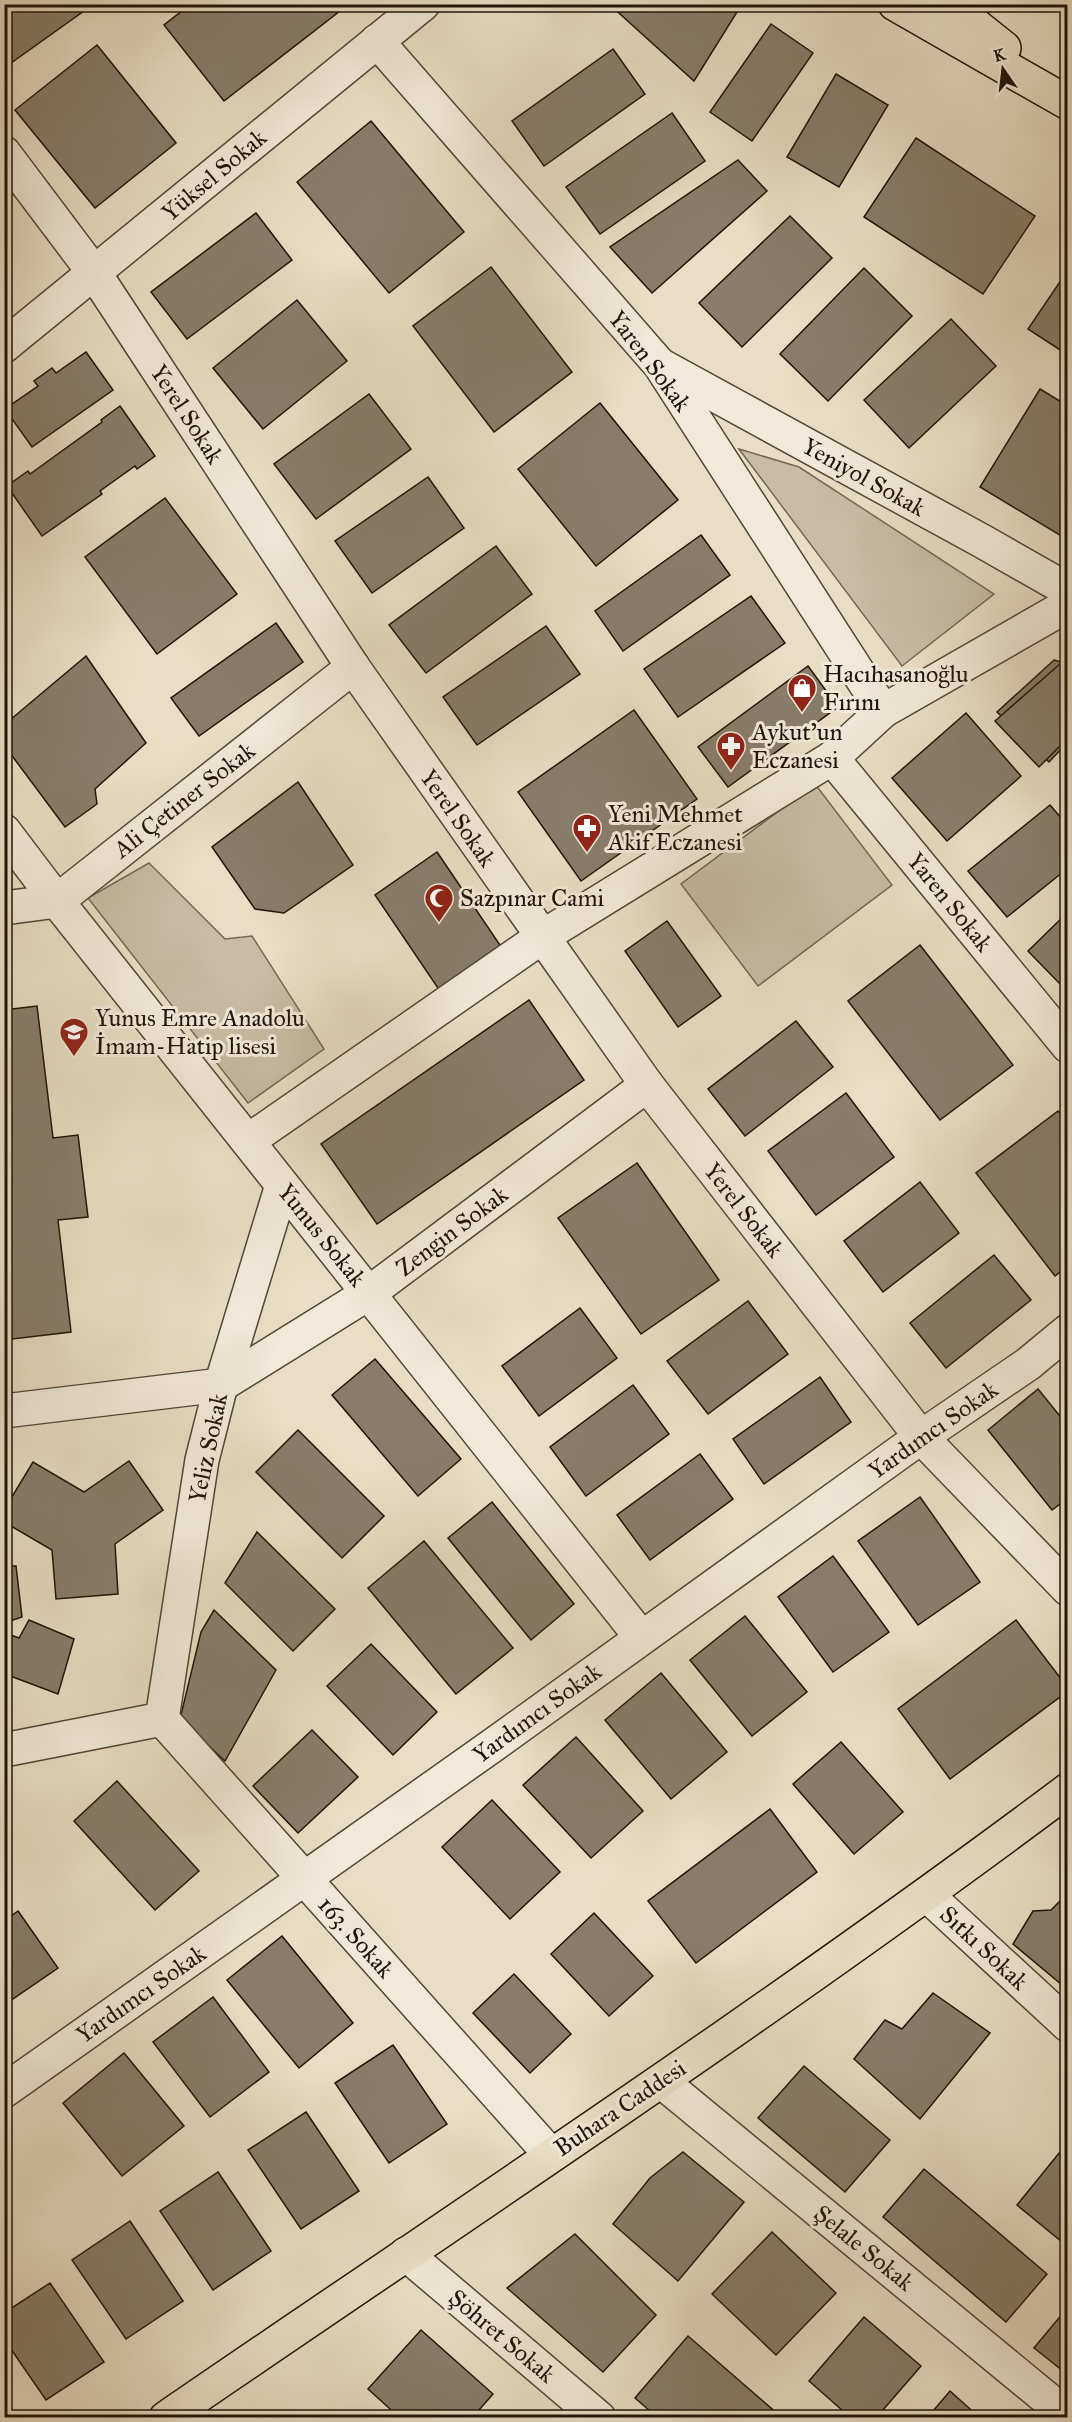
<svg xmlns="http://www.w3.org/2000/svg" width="1072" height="2422" font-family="'IM FELL Great Primer',serif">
<rect width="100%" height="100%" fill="#e9dec5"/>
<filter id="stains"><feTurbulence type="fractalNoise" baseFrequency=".00333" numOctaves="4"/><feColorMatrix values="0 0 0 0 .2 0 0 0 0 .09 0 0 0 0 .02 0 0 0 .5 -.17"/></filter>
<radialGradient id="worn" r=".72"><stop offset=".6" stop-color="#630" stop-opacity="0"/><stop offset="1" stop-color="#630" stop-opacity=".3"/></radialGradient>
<g fill="#c7bca5" stroke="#736858" stroke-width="1.5">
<polygon points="739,449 799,467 994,594 902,666"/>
<polygon points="815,784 892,885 758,986 681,884"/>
<polygon points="149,863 225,939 252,936 324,1049 248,1103 88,898"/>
</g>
<g fill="#887d6b" stroke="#1f140a" stroke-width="1.5">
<polygon points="4,4 85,4 88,8 4,68"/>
<polygon points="191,4 349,4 224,101 164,25"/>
<polygon points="609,4 742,4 694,81"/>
<polygon points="771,24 813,53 752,141 710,112"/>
<polygon points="97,45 176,143 95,208 15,110"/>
<polygon points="613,49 645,94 544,166 512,121"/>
<polygon points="836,74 888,105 839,187 787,157"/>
<polygon points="672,113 705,161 600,234 566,187"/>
<polygon points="371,121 464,232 389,293 297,182"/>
<polygon points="916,138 1035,216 983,294 864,217"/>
<polygon points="738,160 767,191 652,293 610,247"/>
<polygon points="256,213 292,260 187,339 151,292"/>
<polygon points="790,216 832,258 742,347 699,303"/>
<polygon points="491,267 572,372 494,432 413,326"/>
<polygon points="864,268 912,316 828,401 780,354"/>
<polygon points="1068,270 1068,355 1028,329"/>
<polygon points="297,300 347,361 263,429 213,368"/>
<polygon points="951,319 996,366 909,448 864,400"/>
<polygon points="86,352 113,390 32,447 5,409 38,386 34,381 52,368 56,373"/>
<polygon points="1040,389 1068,406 1068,540 980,487"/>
<polygon points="369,394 411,449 316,519 274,464"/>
<polygon points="600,403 678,500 596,566 518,469"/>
<polygon points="120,406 155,456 137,469 135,466 100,491 102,494 42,536 7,486 28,471 30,474 102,422 101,420"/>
<polygon points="428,477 464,528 372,593 335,541"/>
<polygon points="165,498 237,594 157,654 85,557"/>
<polygon points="701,535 730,575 623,651 595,611"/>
<polygon points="496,546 532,594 426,673 389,625"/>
<polygon points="751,596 785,643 678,717 644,669"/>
<polygon points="276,623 303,662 199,736 171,698"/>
<polygon points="546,626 580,674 477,745 443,697"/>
<polygon points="86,656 146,743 95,789 97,804 65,827 4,745 4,725"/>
<polygon points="1054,660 1068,664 1068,742 1049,762 997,712"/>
<polygon points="1061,663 1068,664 1068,738 1039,767 995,721"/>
<polygon points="808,666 838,707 728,787 698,747"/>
<polygon points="634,710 697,799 581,881 518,792"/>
<polygon points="966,713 1021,776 947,841 892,778"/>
<polygon points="298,782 353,865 284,913 255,909 212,847"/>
<polygon points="1050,805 1068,826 1068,868 1007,917 968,871"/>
<polygon points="437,852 504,951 442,994 375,895"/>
<polygon points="1068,912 1068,979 1061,985 1028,951"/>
<polygon points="667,921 721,996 678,1027 625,951"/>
<polygon points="920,945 1013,1065 940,1120 848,1001"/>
<polygon points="529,1000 584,1080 377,1224 321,1144"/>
<polygon points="37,1006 53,1138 78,1135 88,1217 58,1220 71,1332 4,1340 4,1010"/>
<polygon points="796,1021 833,1067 745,1136 708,1089"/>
<polygon points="846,1093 894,1157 816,1215 768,1151"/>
<polygon points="1058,1111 1068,1123 1068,1266 1055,1276 976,1173"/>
<polygon points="637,1163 719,1280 641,1334 558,1218"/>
<polygon points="920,1182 959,1233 883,1292 844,1241"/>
<polygon points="994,1255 1031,1300 946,1368 910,1323"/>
<polygon points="748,1301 788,1354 708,1414 667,1361"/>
<polygon points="580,1308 617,1358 539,1416 502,1366"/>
<polygon points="375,1359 461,1459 418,1496 332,1395"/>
<polygon points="820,1377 851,1422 764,1484 733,1439"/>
<polygon points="633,1385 669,1434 586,1496 550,1447"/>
<polygon points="1038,1389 1068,1426 1068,1498 1052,1510 988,1430"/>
<polygon points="298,1430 384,1516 342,1558 256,1472"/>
<polygon points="700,1454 733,1499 650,1560 617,1515"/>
<polygon points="129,1461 163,1510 115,1544 118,1594 56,1599 52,1550 4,1522 4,1510 33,1462 84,1492"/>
<polygon points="920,1497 980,1582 918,1625 858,1541"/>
<polygon points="492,1502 574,1604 531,1640 448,1538"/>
<polygon points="257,1532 335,1609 293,1651 225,1583"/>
<polygon points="424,1541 513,1648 456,1694 368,1588"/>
<polygon points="833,1556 889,1632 833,1672 778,1597"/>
<polygon points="4,1566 16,1566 22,1617 7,1622 8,1634 19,1638 29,1620 74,1639 58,1694 5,1674 12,1656 4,1653"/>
<polygon points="214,1610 276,1670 225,1761 180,1719 201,1632"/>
<polygon points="745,1616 807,1692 752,1736 690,1660"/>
<polygon points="1016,1620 1068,1688 1068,1691 950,1779 898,1709"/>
<polygon points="371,1644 437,1712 393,1755 327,1686"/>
<polygon points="661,1673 727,1752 671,1799 605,1720"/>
<polygon points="312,1730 358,1777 298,1833 253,1786"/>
<polygon points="576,1737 643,1811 591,1858 523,1785"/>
<polygon points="841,1742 903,1812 854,1854 793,1784"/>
<polygon points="117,1781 199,1871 155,1910 74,1821"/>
<polygon points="492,1800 560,1872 510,1919 442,1847"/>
<polygon points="770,1809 817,1872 696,1963 648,1901"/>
<polygon points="1068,1893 1068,1990 1013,1944 1033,1911 1051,1910"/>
<polygon points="18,1911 58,1968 4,2005 4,1921"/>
<polygon points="594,1913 653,1976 609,2016 551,1954"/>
<polygon points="282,1936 353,2023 299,2068 227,1980"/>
<polygon points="514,1974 571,2034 530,2073 473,2013"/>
<polygon points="933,1993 990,2033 920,2119 854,2059 885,2020 902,2029"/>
<polygon points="213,1997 269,2072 210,2117 153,2042"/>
<polygon points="393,2045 447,2124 389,2163 335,2083"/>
<polygon points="124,2053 184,2126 122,2176 63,2103"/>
<polygon points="804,2066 890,2140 845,2192 758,2118"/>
<polygon points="306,2112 359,2191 301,2229 248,2150"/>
<polygon points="1068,2142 1068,2235 1062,2242 1017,2205"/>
<polygon points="683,2152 744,2202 678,2281 613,2224 650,2178"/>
<polygon points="924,2169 1047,2274 1006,2322 883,2217"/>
<polygon points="218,2172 271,2251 213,2290 160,2211"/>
<polygon points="130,2221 183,2301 126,2339 72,2260"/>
<polygon points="772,2232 836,2293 776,2355 712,2294"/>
<polygon points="575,2234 656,2315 603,2372 507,2288"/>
<polygon points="50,2283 104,2362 46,2400 4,2339 4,2313"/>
<polygon points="1068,2307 1068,2375 1034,2348"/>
<polygon points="864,2317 921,2366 876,2418 851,2418 809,2381"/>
<polygon points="421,2330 493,2394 472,2418 400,2418 368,2389"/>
<polygon points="688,2336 779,2415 777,2418 658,2418 635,2398"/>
<polygon points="950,2391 980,2418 927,2418"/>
</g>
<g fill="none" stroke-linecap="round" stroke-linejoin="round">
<g stroke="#524639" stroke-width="36">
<g id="minor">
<polyline points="377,41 660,365 883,711"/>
<polyline points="4,153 95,274 353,667 647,1085 921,1437 1068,1589"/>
<polyline points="4,346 423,4"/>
<polyline points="662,366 982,541 1068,590"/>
<polyline points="832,758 1068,1046"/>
<polyline points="4,831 57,901 641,1637"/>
<polyline points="4,908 57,901 353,667"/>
<polyline points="248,1141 542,937 832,758 883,711 1068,605"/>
<polyline points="4,1411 221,1385 369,1293 647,1085"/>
<polyline points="162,1719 551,2155"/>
<polyline points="162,1719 202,1460 221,1385 282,1185"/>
<polyline points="4,1750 162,1719"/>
<polyline points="927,1895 1068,2025"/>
<polyline points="661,2081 1068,2416"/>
<polyline points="4,2091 496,1743 921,1437 1028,1364 1068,1331"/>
<polyline points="406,2254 599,2418"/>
</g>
</g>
<g stroke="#1f140a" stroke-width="36">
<g id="major">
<polyline points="895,4 1068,103"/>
<polyline points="949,4 1004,48"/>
<path d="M166,2418C468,2211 774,2010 1068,1790"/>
</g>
</g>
<use href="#minor" stroke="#f1ead9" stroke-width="33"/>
<use href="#major" stroke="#e9dec5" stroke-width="33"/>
</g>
<defs>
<g id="shop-pin" transform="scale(1.5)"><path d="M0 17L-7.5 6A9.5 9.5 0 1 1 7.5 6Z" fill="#8f2418" stroke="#f1ead9"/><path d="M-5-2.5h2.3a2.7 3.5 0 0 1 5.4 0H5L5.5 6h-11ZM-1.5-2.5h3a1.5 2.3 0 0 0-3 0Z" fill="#fff"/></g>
<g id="pharmacy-pin" transform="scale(1.5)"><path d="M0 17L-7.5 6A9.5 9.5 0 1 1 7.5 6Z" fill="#8f2418" stroke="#f1ead9"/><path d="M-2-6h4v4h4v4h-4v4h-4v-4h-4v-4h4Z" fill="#fff"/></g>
<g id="mosque-pin" transform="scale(1.5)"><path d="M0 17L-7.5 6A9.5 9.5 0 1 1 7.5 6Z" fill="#8f2418" stroke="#f1ead9"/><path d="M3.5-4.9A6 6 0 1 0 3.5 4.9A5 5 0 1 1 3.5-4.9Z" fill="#fff"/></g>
<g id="school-pin" transform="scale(1.5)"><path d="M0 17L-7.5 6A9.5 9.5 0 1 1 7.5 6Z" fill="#8f2418" stroke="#f1ead9"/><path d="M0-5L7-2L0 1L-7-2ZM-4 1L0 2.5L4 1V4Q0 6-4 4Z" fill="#fff"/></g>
</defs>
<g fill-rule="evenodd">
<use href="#shop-pin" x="802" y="688"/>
<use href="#pharmacy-pin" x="731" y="746"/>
<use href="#pharmacy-pin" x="587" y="828"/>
<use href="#mosque-pin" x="439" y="898"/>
<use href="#school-pin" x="74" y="1032"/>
</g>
<g text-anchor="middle" stroke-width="6" stroke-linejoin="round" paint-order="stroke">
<g font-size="24" fill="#1f140a" stroke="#f1ead9">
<text transform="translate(214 175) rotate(-40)" y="8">Yüksel Sokak</text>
<text transform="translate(650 361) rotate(53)" y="8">Yaren Sokak</text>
<text transform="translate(187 414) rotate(57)" y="8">Yerel Sokak</text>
<text transform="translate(864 477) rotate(29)" y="8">Yeniyol Sokak</text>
<text transform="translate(184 800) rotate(-38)" y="8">Ali Çetiner Sokak</text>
<text transform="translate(458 818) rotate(55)" y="8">Yerel Sokak</text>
<text transform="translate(950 902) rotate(51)" y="8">Yaren Sokak</text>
<text transform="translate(744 1210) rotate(52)" y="8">Yerel Sokak</text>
<text transform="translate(452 1231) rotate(-37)" y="8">Zengin Sokak</text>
<text transform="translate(322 1235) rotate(51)" y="8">Yunus Sokak</text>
<text transform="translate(933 1430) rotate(-35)" y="8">Yardımcı Sokak</text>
<text transform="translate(208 1448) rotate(-78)" y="8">Yeliz Sokak</text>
<text transform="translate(537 1713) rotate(-36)" y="8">Yardımcı Sokak</text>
<text transform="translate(356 1937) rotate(48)" y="8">163. Sokak</text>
<text transform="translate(984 1948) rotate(43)" y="8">Sıtkı Sokak</text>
<text transform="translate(141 1994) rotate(-35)" y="8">Yardımcı Sokak</text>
<text transform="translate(620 2108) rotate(-34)" y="8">Buhara Caddesi</text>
<text transform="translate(864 2248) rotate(39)" y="8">Şelale Sokak</text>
<text transform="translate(502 2336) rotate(40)" y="8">Şöhret Sokak</text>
</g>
<g font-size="24" fill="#1f140a" stroke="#f1ead9" text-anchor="start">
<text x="823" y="682">Hacıhasanoğlu<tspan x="823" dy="28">Fırını</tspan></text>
<text x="752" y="740">Aykut'un<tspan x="752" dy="28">Eczanesi</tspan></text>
<text x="608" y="822">Yeni Mehmet<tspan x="608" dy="28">Akif Eczanesi</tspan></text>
<text x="460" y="906">Sazpınar Cami</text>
<text x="95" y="1026">Yunus Emre Anadolu<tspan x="95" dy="28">İmam-Hatip lisesi</tspan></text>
</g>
</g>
<rect width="1072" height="2422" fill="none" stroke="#e9dec5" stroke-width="24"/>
<rect x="6" y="6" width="1060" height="2410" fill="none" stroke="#1f140a" stroke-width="3"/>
<rect x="12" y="12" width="1048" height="2398" fill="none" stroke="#1f140a" stroke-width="1.5"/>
<g transform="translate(1003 69) rotate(346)" stroke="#f1ead9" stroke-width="4.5" paint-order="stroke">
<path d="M0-4.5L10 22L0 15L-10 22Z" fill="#1f140a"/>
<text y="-9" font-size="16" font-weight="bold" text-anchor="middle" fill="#1f140a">K</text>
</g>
<rect width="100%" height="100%" filter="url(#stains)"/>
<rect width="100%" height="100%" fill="url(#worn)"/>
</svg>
